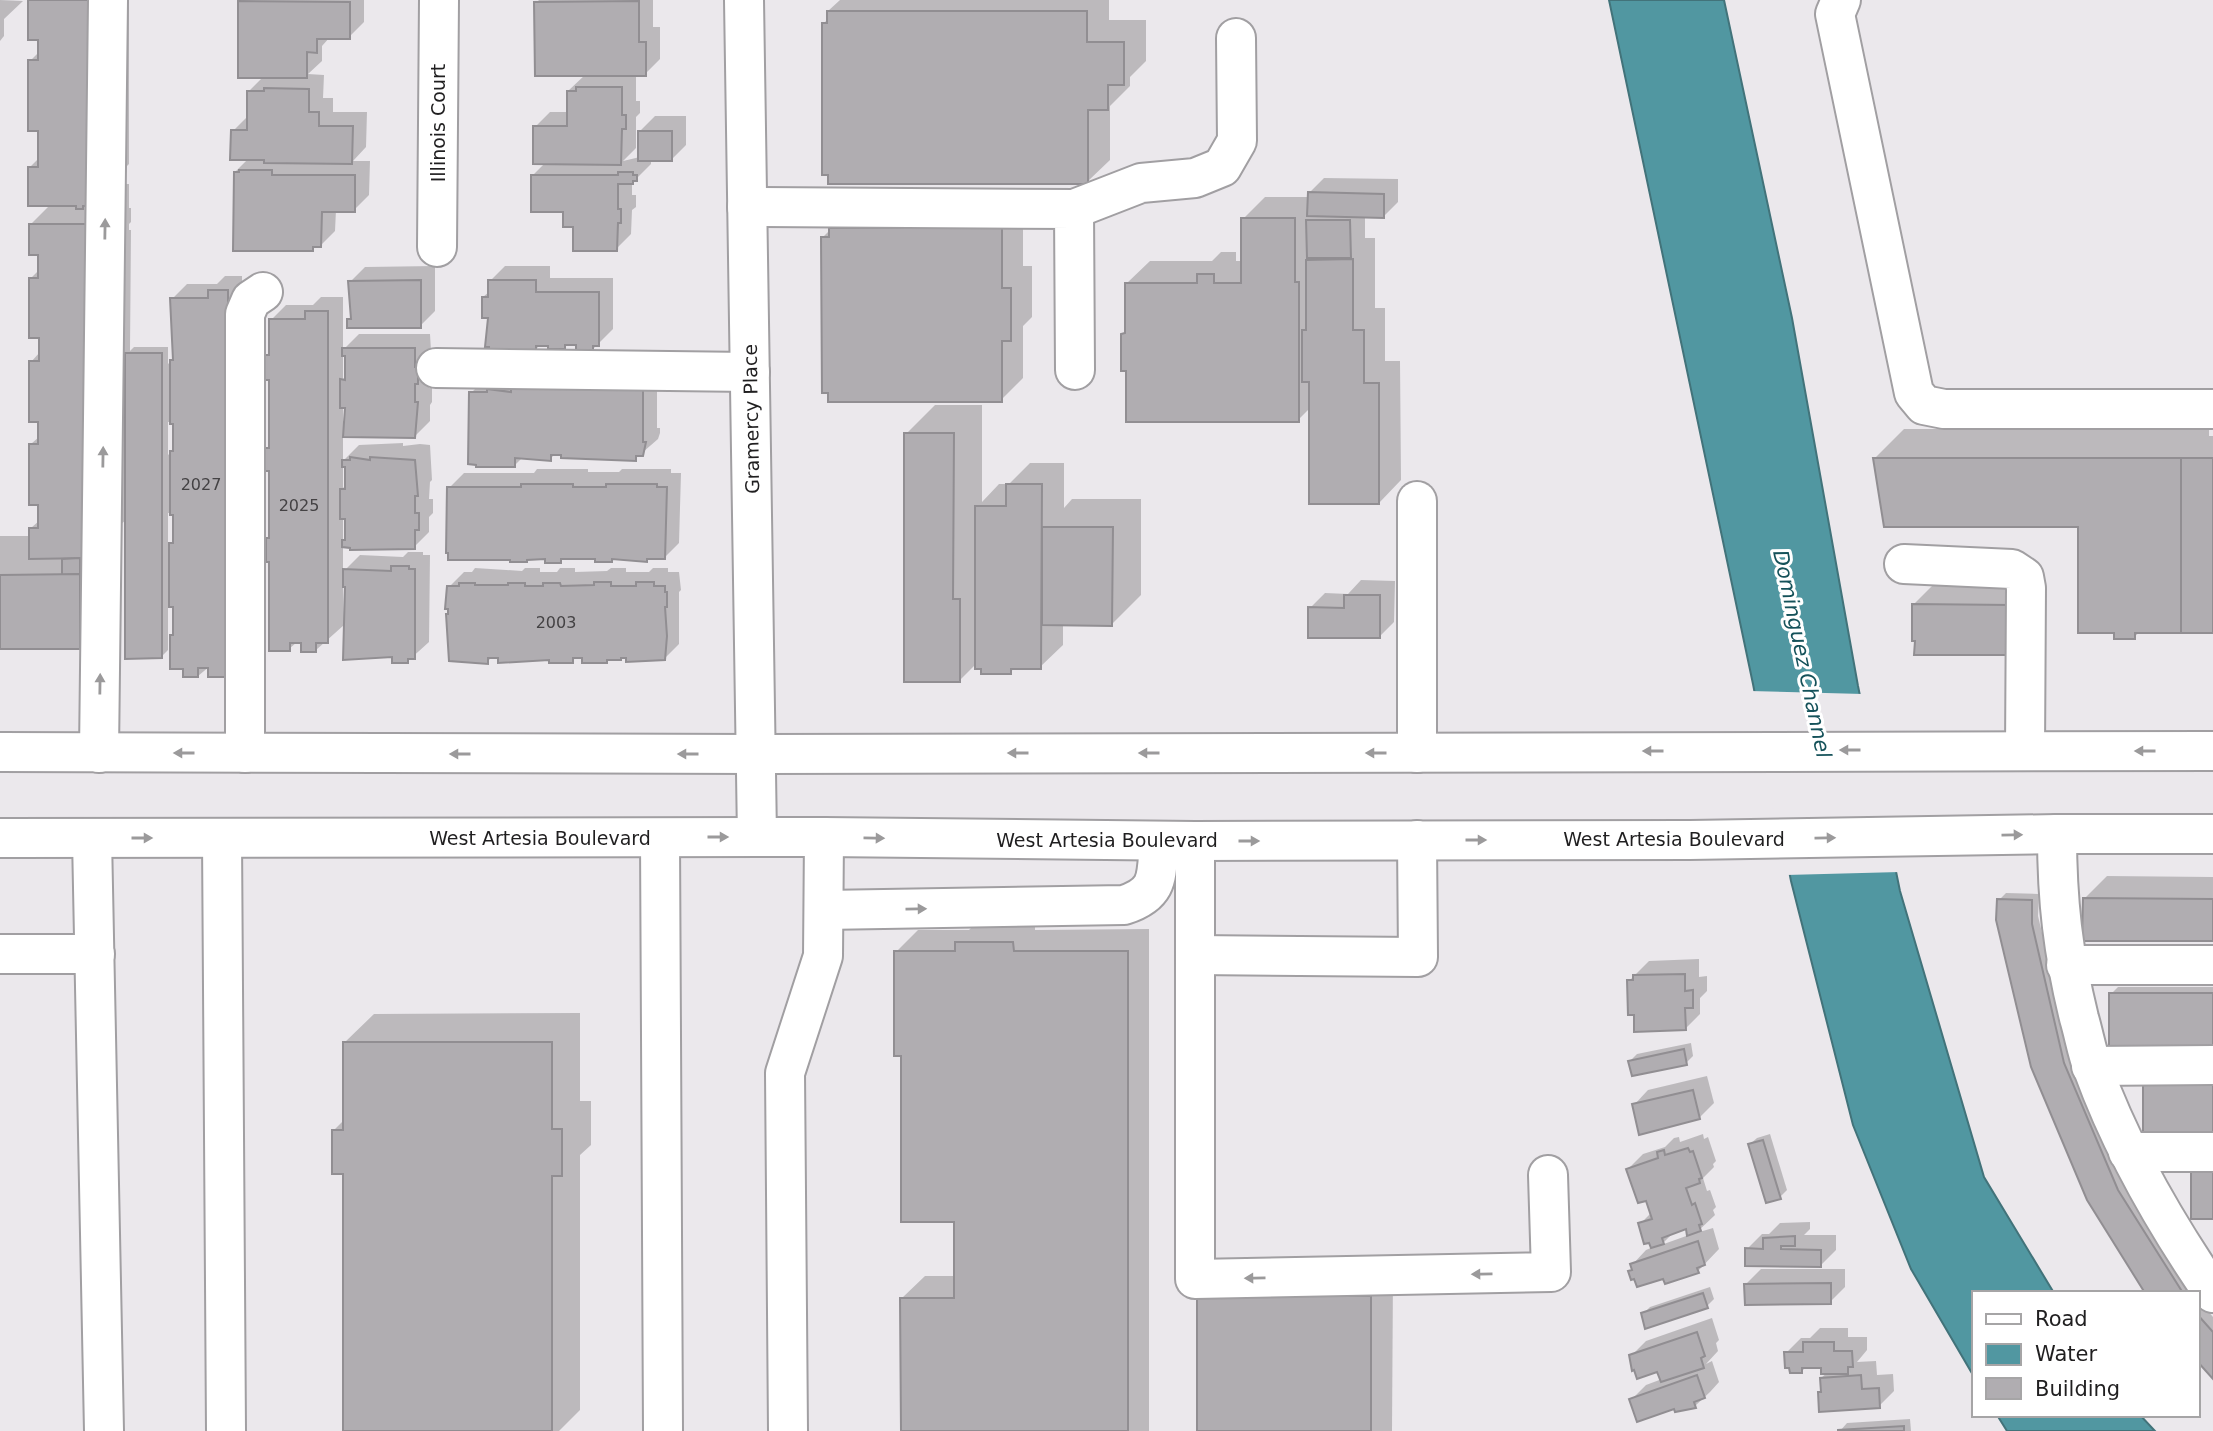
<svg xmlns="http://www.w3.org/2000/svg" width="2213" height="1431" font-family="'DejaVu Sans',sans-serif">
<rect width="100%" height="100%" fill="#ebe8ec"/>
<g fill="#5197a1" stroke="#42737a" stroke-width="2">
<polygon points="1609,0 1724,0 1792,318 1858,686 1900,891 1984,1177 2054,1293 1973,1293 1973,1375 1911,1269 1853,1125 1791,881 1753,684"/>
<polygon points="1997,1415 2140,1415 2155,1431 2007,1431"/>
</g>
<polygon fill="#ebe8ec" points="1750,691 1863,694 1900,872 1786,875"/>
<g fill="#0003" fill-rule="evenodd">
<polygon points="0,0 23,1 4,19 4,36 0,41"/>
<path d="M29,0H129V164L109,184H129V208H131V222L129,224V230H131L130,351L134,347H168V364L175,357L172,299L187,284H217L225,276H242V366L210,666L198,676L174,605H168V650L161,657L127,519L119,526V607L79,647L0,648V536H31V528L40,520L31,444L40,436L31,362L40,352V337L31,278L40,269V253L30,225L51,204L29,168L39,158V129L30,61L39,52V38ZM168,422H174V449L168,455ZM168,513H174V540L168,546Z"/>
<polygon points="242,0 364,0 364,22 349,37 330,37 322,46 322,61 308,74 324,75 323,98 333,98 333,112 367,112 366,147 353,161 370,161 369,195 354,210 336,210 335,231 320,246 315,246 312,249 235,172 249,158 233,131 249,115 249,91 264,76 240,2"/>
<polygon points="539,0 653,0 653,27 660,27 660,59 645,74 636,74 636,101 640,101 640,113 636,117 636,148 623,161 640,157 640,131 655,116 686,116 686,145 671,160 651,160 651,164 632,183 632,195 636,195 636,207 632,210 631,234 616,249 575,225 565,210 533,175 546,162 535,127 550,112 568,112 568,91 586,74 536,3"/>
<polygon points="840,0 1109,0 1109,20 1146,20 1146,61 1130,77 1130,86 1110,106 1110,160 1087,182 824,23 828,19 828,11"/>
<polygon points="1324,178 1398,179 1398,202 1383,217 1365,216 1365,238 1375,238 1375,308 1385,308 1385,361 1400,361 1401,480 1379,503 1311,407 1298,420 1128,369 1122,335 1127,330 1127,283 1150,261 1212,261 1221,252 1236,252 1236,261 1243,261 1243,219 1265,197 1309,197 1309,193"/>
<polygon points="853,207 1023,207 1023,266 1032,266 1032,317 1023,326 1023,378 1001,400 823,237"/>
<polygon points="435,266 435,311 420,326 349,319 352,316 350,282 365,267"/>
<polygon points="505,266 550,266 550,278 613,278 613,329 593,349 578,344 569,344 565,347 541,344 535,350 490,316 483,297 490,291 490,281"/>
<path d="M321,297H343V350L359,334H430L432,368L429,371V388H432V402L430,405V421L415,436H343V461L359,445L403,443V446L420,444L430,445L432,480L430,482L429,499H433V513L429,517V532L414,547L343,546V572L360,555L403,557L408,552H423V555H430L429,642L408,661L393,655L347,585H343L344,625L316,650L303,642H297L289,649L268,539L271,536V469L266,449L271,445V378L267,356L271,352V320L286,305H313ZM343,354H347V375L343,379ZM343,406H347L346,421H343ZM343,465H347V484L343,488ZM343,517H347V538L343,542Z"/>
<polygon points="657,369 657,428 660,428 660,433 658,439 635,459 556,453 550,459 523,457 515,465 471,393 486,378"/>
<polygon points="935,405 982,405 982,502 999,484 1009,484 1030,463 1064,463 1064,508 1072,499 1141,499 1141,595 1112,624 1063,623 1063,645 1040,667 1015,667 1010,673 982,668 976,664 959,681 906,434"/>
<polygon points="1904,429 2209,429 2209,436 2213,436 2213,631 2141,631 2134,637 2080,525 1875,458"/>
<polygon points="537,469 588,469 588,472 619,472 622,469 671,469 671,473 681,473 679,543 664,558 632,561 615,558 612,561 597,557 565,557 561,561 547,558 529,558 526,561 449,488 464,473 534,473"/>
<polygon points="475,568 522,571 525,568 540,568 540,572 557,572 560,568 575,568 575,572 607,571 611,568 626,568 626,572 649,572 653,568 668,568 668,572 679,572 681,590 679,592 679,644 664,659 627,656 621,659 577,657 572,661 492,657 487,662 450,613 449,587 464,572 472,572"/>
<polygon points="1943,575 2040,576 2039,624 1914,604"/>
<polygon points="1361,580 1395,581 1394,622 1379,637 1310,608 1325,593 1348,594"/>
<polygon points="2107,876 2213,877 2213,940 2084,899"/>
<polygon points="2006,893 2039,894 2038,916 2071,1055 2194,1293 2147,1293 1999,900"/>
<polygon points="979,920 1035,920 1035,930 1149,929 1149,1431 902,1431 902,1298 925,1276 956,1276 956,1220 903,1054 896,952 918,930 969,930"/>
<polygon points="1699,959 1699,977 1707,976 1707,991 1700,998 1700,1014 1685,1029 1636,1013 1629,981 1649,961"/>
<polygon points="2118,987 2213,987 2213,1044 2111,994"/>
<polygon points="580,1013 580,1101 591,1101 591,1145 580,1155 580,1410 559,1431 345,1431 344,1173 334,1130 344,1120 344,1043 374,1014"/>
<polygon points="1691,1043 1693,1056 1686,1063 1630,1061 1637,1054"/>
<polygon points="1707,1076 1714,1103 1699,1118 1634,1105 1648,1090"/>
<path d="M1703,1134L1704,1139L1708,1137L1716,1161L1713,1164L1714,1167L1703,1178L1707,1191L1710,1190L1716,1207L1713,1210L1715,1215L1696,1233L1713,1228L1719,1249L1698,1271L1664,1277L1630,1271L1633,1268L1632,1265L1646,1250L1653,1247L1640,1224L1652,1212L1648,1199L1628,1169L1643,1154L1665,1147L1674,1138L1679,1137L1680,1142ZM1687,1227L1689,1235L1661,1245L1674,1232Z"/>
<polygon points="1770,1134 1787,1190 1780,1197 1749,1145 1757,1138"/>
<polygon points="1810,1222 1810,1229 1804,1235 1836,1235 1836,1250 1821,1265 1747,1249 1762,1234 1769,1234 1780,1223"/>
<polygon points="1761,1269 1845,1269 1845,1287 1830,1302 1746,1284"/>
<polygon points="1393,1275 1392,1431 1199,1431 1199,1297"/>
<polygon points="1710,1287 1714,1299 1707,1306 1643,1314 1650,1307"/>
<polygon points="2197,1298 2213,1317 2213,1376 2197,1358"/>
<polygon points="1712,1318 1719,1340 1716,1343 1718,1351 1706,1364 1712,1361 1719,1382 1710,1392 1695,1406 1675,1407 1631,1400 1646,1385 1662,1379 1659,1370 1631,1356 1646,1341"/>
<polygon points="1820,1328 1848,1328 1848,1337 1867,1337 1867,1350 1857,1362 1876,1361 1877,1375 1893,1374 1894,1391 1879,1406 1819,1392 1822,1389 1821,1378 1828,1372 1822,1366 1807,1366 1802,1371 1786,1353 1801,1338 1810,1338"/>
<polygon points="1910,1419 1911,1431 1840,1431 1847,1423"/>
</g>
<g fill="#b0adb1" stroke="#918e92" stroke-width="2">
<polygon points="28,0 90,0 90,206 83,206 83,209 76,209 76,206 28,206 28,167 38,167 38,131 28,131 28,60 38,60 38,40 28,40"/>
<polygon points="238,1 350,2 350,39 317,39 317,53 307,52 307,78 238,78"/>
<polygon points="639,1 639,42 646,42 646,76 535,76 534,2"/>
<polygon points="827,11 1087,11 1087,42 1124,42 1124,85 1108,85 1108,110 1088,110 1088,184 828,184 828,175 822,175 822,23 827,23"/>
<polygon points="576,87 622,87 622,115 626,115 626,129 622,129 621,165 533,164 533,126 567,126 567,91 576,91"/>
<polygon points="264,88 309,89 309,112 319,112 319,126 353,126 352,164 264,163 264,160 230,160 231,130 247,130 247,91 264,91"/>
<rect x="638" y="131" width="34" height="30"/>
<polygon points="239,170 272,170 272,175 355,175 355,212 322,212 321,247 313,247 313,251 233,251 234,172 239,172"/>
<polygon points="618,172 633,172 633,175 637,175 637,181 633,181 633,184 618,184 618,209 621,209 621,223 618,223 617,251 573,251 573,227 563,227 563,212 531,212 531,175 618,175"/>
<polygon points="1308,192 1384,194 1384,218 1307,216"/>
<polygon points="1241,218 1295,218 1295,282 1299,282 1299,422 1126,422 1126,371 1121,371 1121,334 1125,333 1125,283 1197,283 1197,274 1214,274 1214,283 1241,283"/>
<polygon points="1306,220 1350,220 1351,258 1307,258"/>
<polygon points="29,224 89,224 90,558 29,559 29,528 38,528 38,505 29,505 29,444 38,444 38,422 29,422 29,361 39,361 39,338 29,338 29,278 38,278 38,255 29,255"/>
<polygon points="829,228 1002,228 1002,288 1011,288 1011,341 1002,341 1002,402 828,402 828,393 822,393 821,237 829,237"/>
<polygon points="1353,259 1353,330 1364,330 1364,383 1379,383 1379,504 1309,504 1309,382 1302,382 1302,330 1306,330 1306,260"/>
<polygon points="421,280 421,328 347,328 347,319 351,319 348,281"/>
<polygon points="488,280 536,280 536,292 599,292 599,346 593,346 593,350 576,351 576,345 565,345 565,349 548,349 548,346 536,346 536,352 489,352 489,347 485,347 488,318 482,318 482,297 488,297"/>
<polygon points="208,290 228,290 228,677 208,677 208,668 198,668 198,677 183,677 183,669 170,669 170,635 173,635 173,607 169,607 169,543 173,543 173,515 170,515 170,451 173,451 173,424 170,424 170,360 173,360 170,298 208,298"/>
<polygon points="305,311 328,311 328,643 316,643 316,652 301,652 301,643 290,643 290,651 269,651 269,562 266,562 266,538 269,538 269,471 265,471 265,448 269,448 269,380 265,380 265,355 269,355 269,319 305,319"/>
<polygon points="342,348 415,348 415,367 418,367 418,384 415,384 415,402 418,402 415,438 343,437 345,408 340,408 340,379 345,380 345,356 342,356"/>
<polygon points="125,353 162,353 162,658 125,659"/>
<polygon points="511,383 643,383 643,442 646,442 643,456 636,456 636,461 561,458 561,455 551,455 551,461 515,458 515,467 476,467 476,465 468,464 469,392 487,392 487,389 511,392"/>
<polygon points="904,433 954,433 953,599 960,599 960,682 904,682"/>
<polygon points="350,457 370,460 370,457 415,460 418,496 415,496 415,513 419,513 419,530 415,530 415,549 350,550 350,548 342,547 342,540 345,540 345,519 340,519 340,489 345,489 345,467 342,467 342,460 350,460"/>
<polygon points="1873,458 2181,458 2181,633 2135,633 2135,639 2114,639 2114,633 2078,633 2078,527 1884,527"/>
<rect x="2181" y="458" width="32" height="175"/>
<polygon points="521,484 573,484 573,487 606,487 606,484 657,484 657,487 667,487 665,559 647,559 647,562 612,559 612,562 595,562 595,559 561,559 561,563 545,563 545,559 527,560 527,562 510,562 510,560 448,560 448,553 446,553 447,487 521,487"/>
<polygon points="1006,484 1042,484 1041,669 1011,669 1011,674 981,674 981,669 975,669 975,506 1006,506"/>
<polygon points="1042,527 1113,527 1112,626 1042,625"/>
<polygon points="80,558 80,574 62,575 62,559"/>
<polygon points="391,566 409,566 409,569 415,569 415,659 408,659 408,663 392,663 392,657 343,660 345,587 343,587 343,569 391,571"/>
<polygon points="80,574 80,649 0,649 0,575"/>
<polygon points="594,582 611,582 611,586 636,586 636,582 654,582 654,586 665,586 665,592 667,592 667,607 665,607 667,636 665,660 626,662 626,658 621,658 621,660 607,660 607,663 582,663 582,658 573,658 573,663 549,663 549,660 498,663 498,658 488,658 488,664 449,661 446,614 448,614 448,609 445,609 447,586 459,586 459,583 475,583 475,585 508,585 508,583 525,583 525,586 543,586 543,583 560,583 561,586 594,585"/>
<polygon points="1344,595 1380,595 1380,638 1308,638 1308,607 1344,608"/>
<polygon points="1912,604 2011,605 2011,655 1914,655 1915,641 1912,641"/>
<polygon points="2083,898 2213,899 2213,941 2082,941"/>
<polygon points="1997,899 2032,900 2032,924 2064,1063 2118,1190 2183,1293 2145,1293 2087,1200 2031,1067 1996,920"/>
<polygon points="955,942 1013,942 1014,951 1128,951 1128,1431 901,1431 900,1298 954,1298 954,1222 901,1222 901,1056 894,1056 894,951 955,951"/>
<polygon points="1685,974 1685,991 1693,990 1693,1008 1685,1008 1686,1030 1634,1032 1634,1015 1628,1015 1627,980 1633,980 1633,975"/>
<rect x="2109" y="993" width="104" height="53"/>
<polygon points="343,1042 552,1042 552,1129 562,1129 562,1176 552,1176 552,1431 343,1431 343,1174 332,1174 332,1130 343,1130"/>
<polygon points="1684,1049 1687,1065 1632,1076 1628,1061"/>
<rect x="2143" y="1080" width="70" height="52"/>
<polygon points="1693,1090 1700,1119 1639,1135 1632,1104"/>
<polygon points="1763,1140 1781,1199 1766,1203 1748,1144"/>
<polygon points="1688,1148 1690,1152 1693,1151 1702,1178 1699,1179 1700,1183 1686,1188 1692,1205 1695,1203 1702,1224 1699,1225 1701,1231 1687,1236 1686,1229 1662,1238 1664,1244 1651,1248 1649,1243 1644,1244 1638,1223 1652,1219 1646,1201 1638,1203 1626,1169 1658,1158 1657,1152 1664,1150 1665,1155"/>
<rect x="2191" y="1167" width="22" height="52"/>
<polygon points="1795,1236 1795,1246 1781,1246 1781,1249 1821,1250 1821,1267 1745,1266 1745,1248 1763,1249 1763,1238"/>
<polygon points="1698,1241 1705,1265 1697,1268 1699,1273 1665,1284 1663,1279 1637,1287 1634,1279 1631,1280 1628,1271 1632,1270 1630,1264"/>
<polygon points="1831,1283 1831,1304 1745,1305 1744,1284"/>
<polygon points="1703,1293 1708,1308 1645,1329 1641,1313"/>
<rect x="1197" y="1296" width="174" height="135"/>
<polygon points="2197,1314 2213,1332 2213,1379 2197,1361"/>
<polygon points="1697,1332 1705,1356 1701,1358 1704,1368 1661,1382 1657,1372 1637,1379 1634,1370 1632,1371 1629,1355"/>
<polygon points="1803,1342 1834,1342 1834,1351 1852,1351 1853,1367 1848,1367 1848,1374 1821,1374 1821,1368 1802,1368 1802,1373 1790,1373 1789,1368 1785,1368 1784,1352 1803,1352"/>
<polygon points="1697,1375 1705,1398 1694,1402 1696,1408 1675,1412 1674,1409 1637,1422 1629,1399"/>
<polygon points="1861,1375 1862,1389 1879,1388 1880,1408 1819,1412 1818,1392 1821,1392 1820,1378"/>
<polygon points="1904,1426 1904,1431 1838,1431 1838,1430"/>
</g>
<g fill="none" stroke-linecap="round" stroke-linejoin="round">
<g stroke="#a19fa2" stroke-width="42">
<g id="minor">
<polyline points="744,0 757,837"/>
<polyline points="1841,0 1835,14 1914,393 1924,405 1944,409 2213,409"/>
<polyline points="747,207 1074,209 1075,370"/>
<polyline points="1074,209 1141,183 1195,178 1222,167 1237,141 1236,38"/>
<polyline points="437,247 439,0"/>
<polyline points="436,368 750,372"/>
<polyline points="1417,501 1417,753"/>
<polyline points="1904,564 2012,569 2024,577 2026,588 2025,751"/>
<polyline points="99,753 108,0"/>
<polyline points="245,753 245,314 251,300 263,292"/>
<path d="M2057,834C2057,901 2063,953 2079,1018C2084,1035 2087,1053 2093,1069C2122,1149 2165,1223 2213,1293"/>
<polyline points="92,838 104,1431"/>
<polyline points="222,838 226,1431"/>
<polyline points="660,838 663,1431"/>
<polyline points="1195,841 1195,1279 1551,1272 1548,1175"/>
<path d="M824,910L1124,905C1161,893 1156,875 1159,841"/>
<polyline points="0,954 95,954"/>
<polyline points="1195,955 1418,957 1417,840"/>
<polyline points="2066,965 2213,965"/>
<polyline points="2091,1066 2213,1065"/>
<polyline points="2128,1152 2213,1152"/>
<polyline points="788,1431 785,1073 823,956 824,837"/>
</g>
</g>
<g stroke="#a19fa2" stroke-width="42">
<g id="major">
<polyline points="0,752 756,754 2213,751"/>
<polyline points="0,838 824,837 1195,841 1690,840 2057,834 2213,834"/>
</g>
</g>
<use href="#minor" stroke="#fff" stroke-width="38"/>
<use href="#major" stroke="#fff" stroke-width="38"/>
</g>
<defs><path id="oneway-solid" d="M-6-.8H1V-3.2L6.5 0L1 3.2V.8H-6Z" transform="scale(1.75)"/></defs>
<g fill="#9b9a9b">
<use href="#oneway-solid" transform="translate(105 229) rotate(-89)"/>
<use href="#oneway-solid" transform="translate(103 457) rotate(-89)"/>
<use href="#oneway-solid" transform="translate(100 684) rotate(-89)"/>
<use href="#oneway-solid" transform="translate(1850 750) rotate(180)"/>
<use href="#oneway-solid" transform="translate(1653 751) rotate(180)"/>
<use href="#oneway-solid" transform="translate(2145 751) rotate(-180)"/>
<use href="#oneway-solid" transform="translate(184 753) rotate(-180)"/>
<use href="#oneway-solid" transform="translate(1018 753) rotate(180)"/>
<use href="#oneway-solid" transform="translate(1149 753) rotate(180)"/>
<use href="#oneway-solid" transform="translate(1376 753) rotate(180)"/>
<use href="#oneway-solid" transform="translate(460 754) rotate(180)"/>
<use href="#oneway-solid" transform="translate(688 754) rotate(180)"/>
<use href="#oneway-solid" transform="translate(2012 835) rotate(-1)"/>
<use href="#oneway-solid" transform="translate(718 837)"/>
<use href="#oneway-solid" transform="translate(142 838)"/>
<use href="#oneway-solid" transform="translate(874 838) rotate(1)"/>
<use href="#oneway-solid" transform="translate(1825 838) rotate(-1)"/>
<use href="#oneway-solid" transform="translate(1476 840)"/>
<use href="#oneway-solid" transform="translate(1249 841)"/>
<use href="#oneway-solid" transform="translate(916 909) rotate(-1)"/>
<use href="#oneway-solid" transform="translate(1482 1274) rotate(179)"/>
<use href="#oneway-solid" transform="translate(1255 1278) rotate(179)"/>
</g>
<g text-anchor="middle" stroke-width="6" stroke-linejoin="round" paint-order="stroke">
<g font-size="16" fill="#444244">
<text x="201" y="490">2027</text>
<text x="299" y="511">2025</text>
<text x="556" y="628">2003</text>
</g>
<g font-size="19" fill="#201f20" stroke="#fff">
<text transform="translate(438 123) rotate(-90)" y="7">Illinois Court</text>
<text transform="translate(751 419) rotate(-91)" y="7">Gramercy Place</text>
<text x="540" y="845">West Artesia Boulevard</text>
<text x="1674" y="846">West Artesia Boulevard</text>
<text x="1107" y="847">West Artesia Boulevard</text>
</g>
<g font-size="21" font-style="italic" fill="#15525a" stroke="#fff">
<text transform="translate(1802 654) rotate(78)" y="7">Dominguez Channel</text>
</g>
</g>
<rect x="1972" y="1291" width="228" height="126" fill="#ffffff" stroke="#a6a5a6" stroke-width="2"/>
<rect x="1986" y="1314" width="35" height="10" fill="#ffffff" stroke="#a6a5a6" stroke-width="2"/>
<text x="2035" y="1326" font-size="21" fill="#201f20">Road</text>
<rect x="1986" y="1344" width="35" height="21" fill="#5197a1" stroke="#a6a5a6" stroke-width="2"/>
<text x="2035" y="1361" font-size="21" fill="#201f20">Water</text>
<rect x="1986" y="1378" width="35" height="21" fill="#b0adb1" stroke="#a6a5a6" stroke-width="2"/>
<text x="2035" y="1396" font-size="21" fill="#201f20">Building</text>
</svg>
